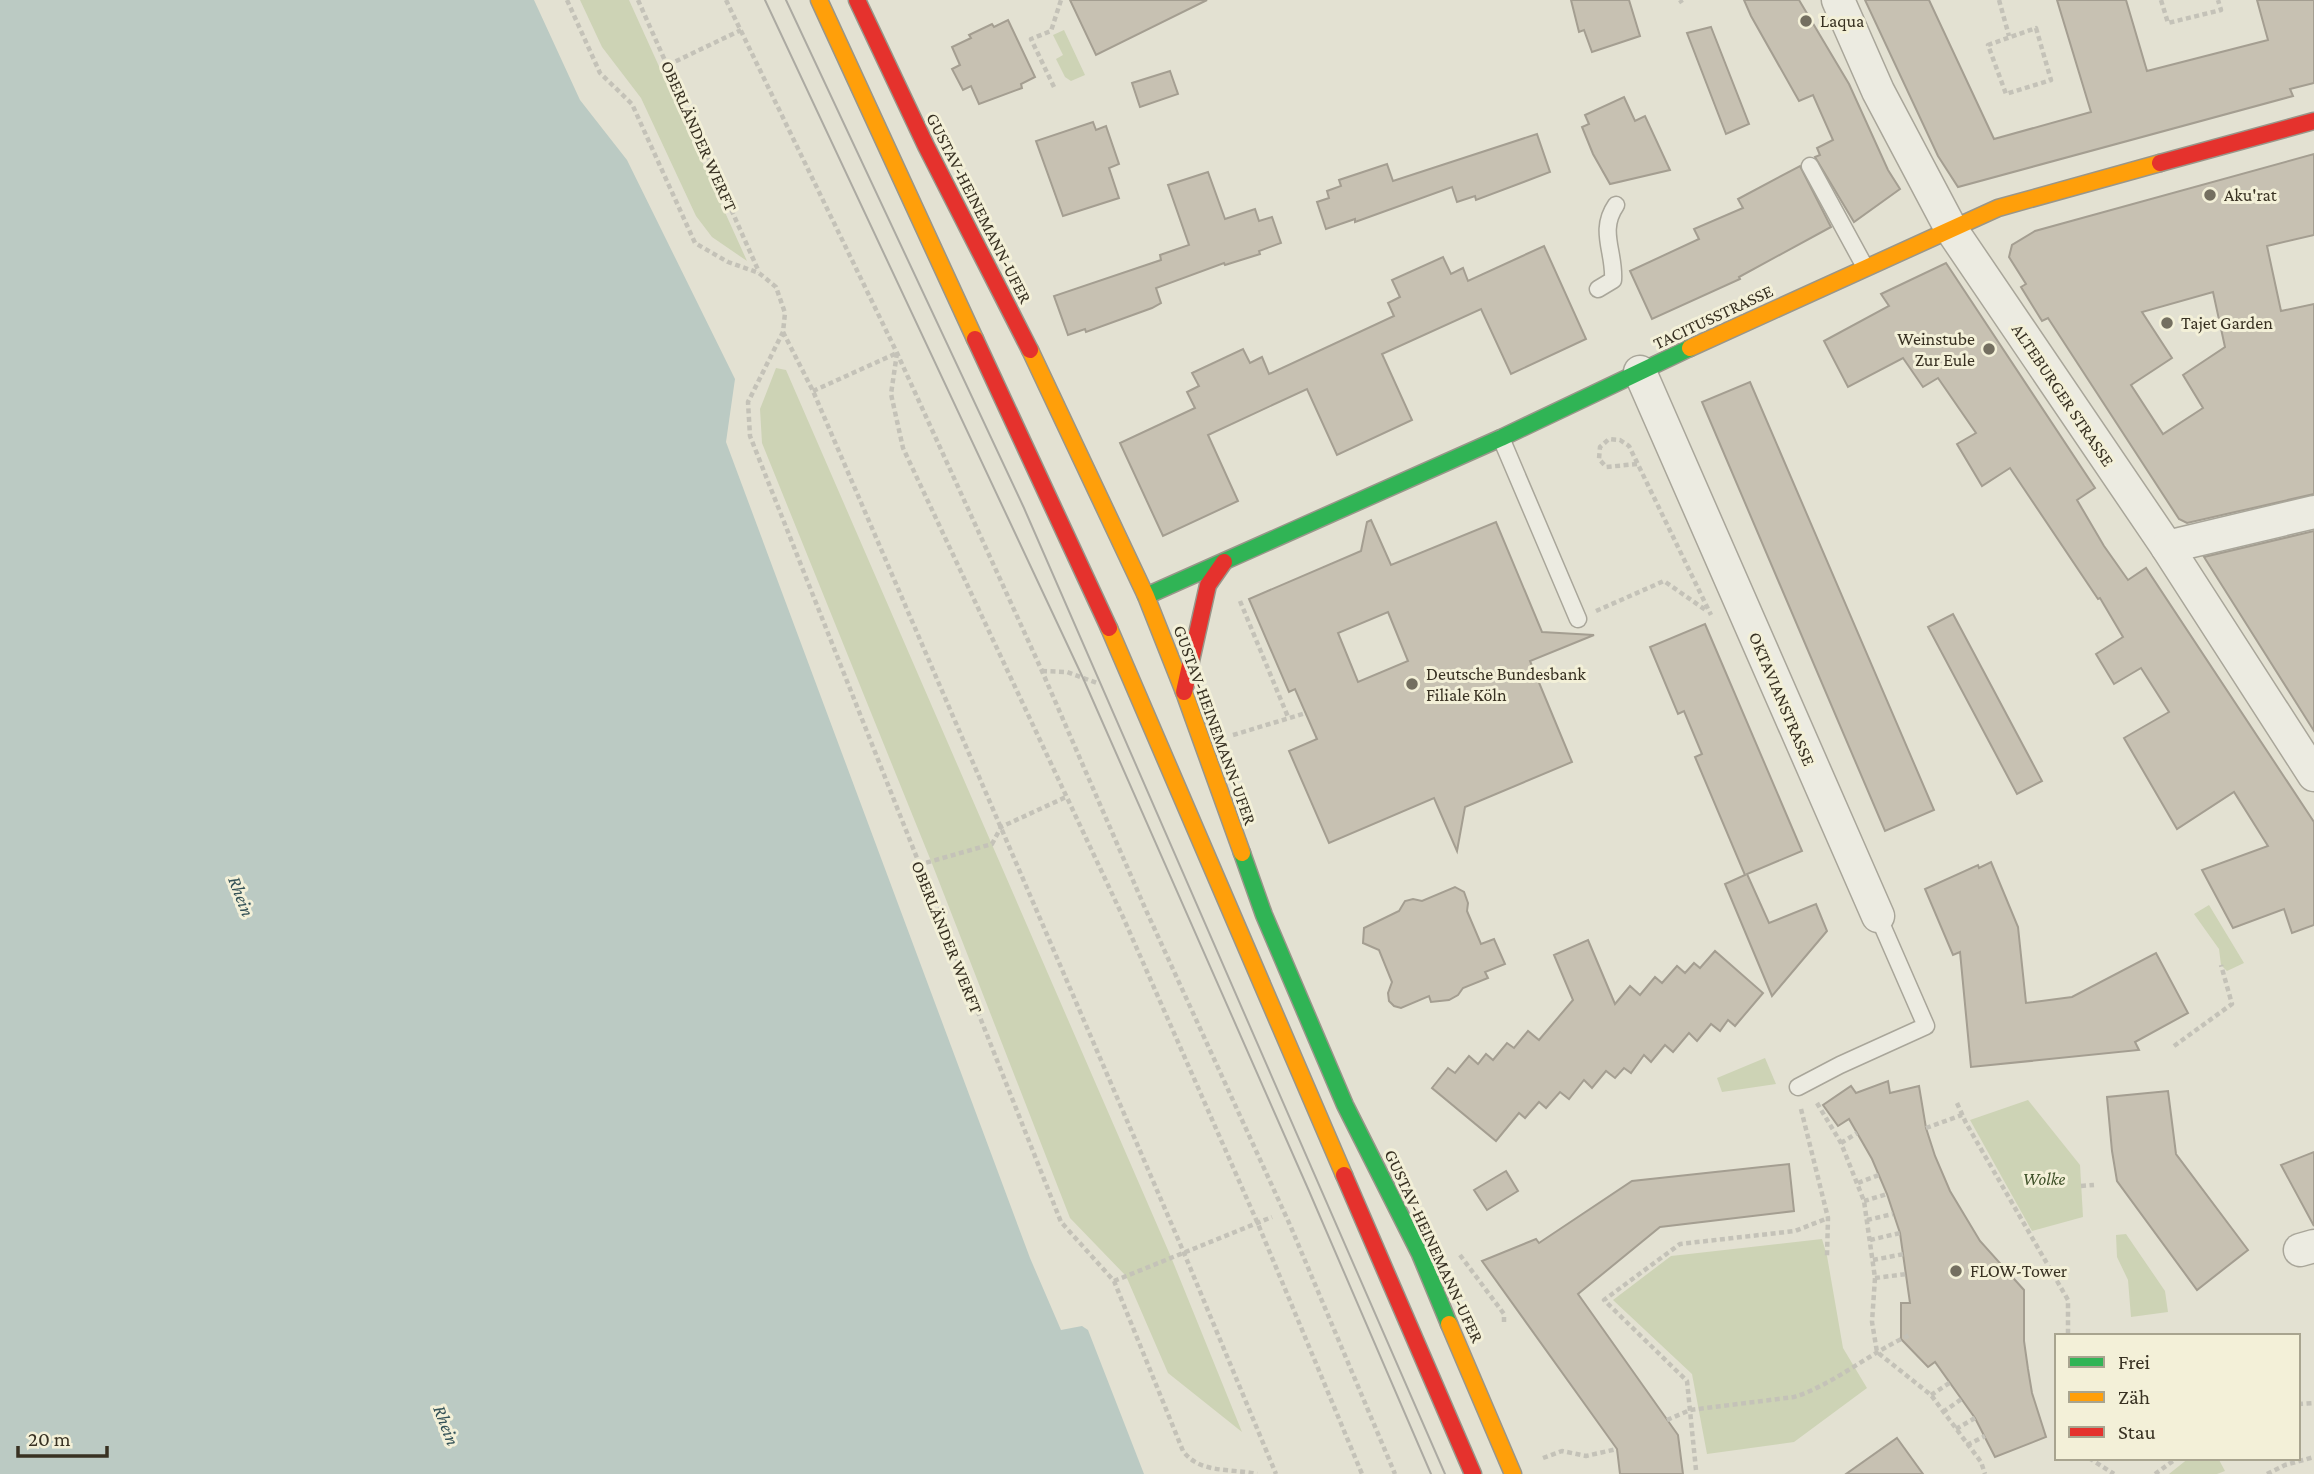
<svg xmlns="http://www.w3.org/2000/svg" width="2314" height="1474" font-family="'Crimson Pro',serif">
<rect width="100%" height="100%" fill="#e3e1d2"/>
<g fill="#cdd3b5">
<polygon points="580,0 629,0 747,261 712,237 696,216 641,98 602,47"/>
<polygon points="1064,30 1085,75 1071,81 1065,77 1056,59 1063,55 1053,35"/>
<polygon points="776,368 786,370 1171,1257 1242,1432 1168,1373 1126,1276 1070,1218 931,861 762,443 760,409"/>
<polygon points="2209,905 2244,963 2227,971 2221,965 2219,949 2194,914"/>
<polygon points="1765,1058 1776,1084 1722,1092 1717,1078"/>
<polygon points="2028,1100 2080,1165 2083,1217 2032,1231 1970,1120"/>
<polygon points="2126,1234 2165,1291 2168,1312 2131,1317 2128,1280 2117,1257 2116,1235"/>
<polygon points="1822,1239 1827,1256 1843,1348 1867,1388 1794,1442 1707,1454 1692,1374 1613,1300 1671,1256"/>
<polygon points="2189,1458 2218,1458 2225,1471 2217,1474 2169,1474"/>
</g>
<polygon fill="#bbcac3" points="0,0 534,0 580,100 627,160 735,379 726,442 1030,1258 1061,1330 1082,1326 1088,1330 1144,1474 0,1474"/>
<g fill="#c7c1b2" stroke="#a49e91" stroke-width="2" fill-rule="evenodd">
<polygon points="1070,0 1207,0 1096,55"/>
<polygon points="1571,0 1629,0 1640,36 1592,52 1584,30 1579,32"/>
<polygon points="1744,0 1799,0 1849,84 1888,170 1900,189 1854,222 1815,157 1820,155 1817,148 1833,140 1813,95 1799,101 1751,16"/>
<polygon points="1865,0 1929,0 1994,139 2091,112 2057,0 2126,0 2147,71 2268,40 2257,0 2314,0 2314,83 2290,89 2293,96 1958,187 1938,156"/>
<polygon points="1008,20 1035,77 1021,84 1022,88 979,104 971,86 963,90 952,69 960,65 952,47 971,38 969,35 992,24 994,27"/>
<polygon points="1711,27 1749,124 1726,134 1687,33"/>
<polygon points="1170,71 1178,94 1140,107 1132,83"/>
<polygon points="1624,97 1635,121 1645,116 1670,170 1610,184 1593,154 1582,127 1589,124 1585,115"/>
<polygon points="1093,122 1096,130 1106,126 1119,164 1109,168 1119,198 1063,216 1036,141"/>
<polygon points="1537,134 1550,172 1476,200 1475,196 1457,202 1452,187 1355,222 1355,219 1326,229 1317,202 1329,198 1327,191 1341,186 1339,180 1387,164 1393,181"/>
<path d="M2314,154V235L2267,246L2281,311L2314,304V494L2187,523L2179,519L2048,318L2042,321L2021,287L2026,284L2009,257L2012,245L2035,231ZM2213,292L2225,347L2183,375L2203,408L2163,434L2131,385L2172,358L2142,312Z"/>
<polygon points="1800,166 1831,227 1739,277 1740,279 1652,319 1630,271 1699,239 1694,229 1743,208 1738,199"/>
<polygon points="1208,172 1225,219 1255,209 1259,221 1272,217 1281,243 1259,251 1260,254 1225,265 1224,263 1156,288 1161,303 1152,308 1086,332 1085,329 1068,335 1054,296 1161,260 1160,255 1189,245 1168,185"/>
<polygon points="1544,246 1586,339 1511,374 1481,309 1382,354 1412,420 1337,455 1307,389 1208,435 1238,501 1163,536 1120,443 1195,408 1187,392 1199,386 1192,373 1243,349 1250,363 1262,357 1269,374 1394,316 1388,303 1400,297 1392,280 1443,257 1451,274 1463,268 1468,281"/>
<polygon points="1946,263 2095,488 2077,500 2104,546 2128,580 2146,568 2314,822 2314,925 2292,933 2284,909 2233,928 2202,870 2268,846 2234,792 2177,829 2124,738 2169,712 2141,668 2114,684 2096,654 2123,637 2100,598 2098,599 2010,468 1982,486 1957,444 1976,433 1938,378 1923,387 1903,358 1848,387 1824,341 1889,306 1881,294"/>
<polygon points="1750,382 1934,810 1885,831 1702,402"/>
<path d="M1371,520L1391,565L1496,522L1542,632L1594,635L1530,661L1572,762L1465,807L1457,851L1434,798L1329,843L1289,751L1317,739L1295,689L1289,692L1249,599L1361,551L1367,522ZM1388,612L1408,661L1358,682L1338,633Z"/>
<polygon points="2314,531 2314,731 2204,557"/>
<polygon points="1953,614 2042,781 2017,794 1928,627"/>
<polygon points="1705,624 1802,851 1747,874 1769,923 1816,904 1827,931 1772,996 1725,884 1745,875 1695,757 1702,754 1684,711 1678,714 1650,647"/>
<polygon points="1991,862 2018,927 2026,1003 2072,997 2156,953 2188,1013 2135,1042 2139,1050 1971,1067 1960,952 1953,955 1925,889 1978,865 1979,868"/>
<polygon points="1455,887 1464,892 1468,903 1467,911 1481,944 1494,939 1505,964 1485,972 1488,978 1463,988 1458,995 1449,1000 1431,1002 1429,996 1401,1008 1394,1006 1389,1001 1388,993 1392,982 1379,950 1363,943 1364,928 1399,911 1405,901 1413,899 1422,901"/>
<polygon points="1588,940 1615,1004 1630,986 1640,995 1655,977 1662,983 1677,966 1685,973 1694,963 1700,968 1715,951 1763,993 1735,1026 1728,1020 1720,1031 1711,1024 1697,1041 1689,1033 1673,1052 1665,1045 1651,1062 1644,1055 1631,1073 1624,1068 1615,1078 1606,1071 1592,1088 1584,1080 1569,1099 1560,1092 1546,1108 1539,1102 1525,1118 1519,1113 1496,1141 1432,1088 1448,1068 1455,1073 1469,1056 1478,1064 1486,1054 1493,1060 1507,1043 1514,1048 1528,1031 1539,1040 1573,1000 1554,955"/>
<polygon points="1888,1081 1890,1093 1919,1086 1926,1128 1935,1156 1950,1191 1980,1241 2024,1290 2024,1341 2028,1369 2032,1393 2046,1437 1995,1457 1975,1418 1935,1362 1928,1367 1901,1339 1901,1303 1910,1303 1900,1233 1887,1194 1872,1159 1849,1119 1838,1126 1823,1105 1851,1086 1856,1093"/>
<polygon points="2168,1091 2176,1154 2248,1250 2197,1290 2117,1181 2112,1151 2107,1097"/>
<polygon points="2314,1152 2314,1226 2281,1165"/>
<polygon points="1789,1164 1794,1211 1660,1227 1578,1294 1678,1435 1683,1474 1620,1474 1617,1449 1482,1261 1536,1239 1539,1243 1632,1181"/>
<polygon points="1506,1171 1518,1191 1487,1210 1474,1190"/>
<polygon points="1897,1438 1923,1474 1846,1474"/>
</g>
<g fill="none" stroke-linecap="round" stroke-linejoin="round">
<g stroke="#a9a69a" stroke-width="19">
<g id="lane">
<polyline points="1810,166 1865,267"/>
<path d="M1598,289L1613,280C1615,252 1598,231 1616,205"/>
<polyline points="1501,438 1578,619"/>
<polyline points="1798,1087 1840,1065 1926,1026 1878,916"/>
</g>
</g>
<g stroke="#a9a69a" stroke-width="35">
<g id="street">
<polyline points="1838,0 1878,91 1951,229 2167,547 2314,775"/>
<polyline points="1640,372 1878,916"/>
<polyline points="2167,547 2314,512"/>
<polyline points="2300,1250 2314,1246"/>
</g>
</g>
<g stroke="#99968a" stroke-width="19">
<g id="fast">
<polyline points="1146,596 1501,438 1690,348"/>
<polyline points="1242,853 1264,915 1345,1105 1420,1254 1449,1324"/>
</g>
</g>
<g stroke="#99968a" stroke-width="19">
<g id="slow">
<polyline points="819,0 975,339"/>
<polyline points="1690,348 1998,208 2160,163"/>
<polyline points="1030,350 1146,596 1184,692 1242,853"/>
<polyline points="1109,628 1344,1175"/>
<polyline points="1449,1324 1513,1474"/>
</g>
</g>
<g stroke="#99968a" stroke-width="19">
<g id="jam">
<polyline points="857,0 926,146 1030,350"/>
<polyline points="2160,163 2314,121"/>
<polyline points="975,339 1109,628"/>
<polyline points="1184,692 1208,585 1224,562"/>
<polyline points="1344,1175 1473,1474"/>
</g>
</g>
<g stroke="#c4c2b8" stroke-width="4.5" stroke-dasharray="5 3.5" stroke-linecap="butt">
<path d="M567,0L600,73L632,104L695,243L728,262L759,273L776,287L785,313L783,332L748,402L750,436L1061,1222L1114,1281L1183,1451C1200,1474 1230,1468 1257,1474"/>
<polyline points="638,0 759,272"/>
<polyline points="726,0 897,353 1042,671 1145,908 1290,1225 1395,1474"/>
<polyline points="1680,0 1682,3"/>
<polyline points="1999,0 2009,36"/>
<polyline points="2161,0 2168,23 2221,10 2218,0"/>
<polygon points="2036,28 2051,80 2006,94 1988,45"/>
<polyline points="668,65 741,30"/>
<polyline points="1054,87 1031,39 1051,31 1061,0"/>
<polyline points="783,332 813,391 1184,1253 1276,1474"/>
<polyline points="897,353 891,394 903,448 1123,917 1258,1224 1362,1474"/>
<polyline points="813,391 897,353"/>
<polyline points="1637,464 1606,467 1599,459 1600,447 1609,439 1620,440 1629,446 1711,615"/>
<polyline points="1240,601 1288,717"/>
<polyline points="1596,611 1664,581 1707,611"/>
<polyline points="1042,671 1067,672 1097,683"/>
<polyline points="1233,735 1306,713"/>
<polyline points="918,865 992,844 1001,827 1066,797"/>
<polyline points="2174,1046 2232,1004 2221,965"/>
<polyline points="1817,1103 1841,1143 1864,1201 1875,1278 1872,1322 1877,1352 1931,1395 1981,1462 1985,1474"/>
<polyline points="1957,1103 1966,1123 2068,1300 2068,1336"/>
<polyline points="1801,1109 1828,1218 1827,1256"/>
<polyline points="1926,1128 1962,1115"/>
<polyline points="1841,1143 1857,1133"/>
<polyline points="1858,1183 1879,1175"/>
<polyline points="2081,1186 2094,1185"/>
<polyline points="1864,1201 1887,1194"/>
<polyline points="1867,1220 1893,1214"/>
<polyline points="1870,1240 1900,1233"/>
<polyline points="1460,1255 1504,1314 1504,1324"/>
<polyline points="1873,1260 1904,1254"/>
<polyline points="1875,1278 1907,1274"/>
<polyline points="1114,1281 1272,1217"/>
<polyline points="1931,1395 1951,1382"/>
<polyline points="2298,1404 2314,1403"/>
<polyline points="1943,1412 1963,1398"/>
<path d="M1667,1420L1690,1410L1794,1397C1833,1385 1871,1352 1910,1335"/>
<polyline points="1956,1429 1975,1418"/>
<polyline points="1967,1445 1985,1436"/>
<polyline points="1543,1458 1562,1451 1586,1456 1617,1449"/>
<polyline points="2089,1458 2114,1474"/>
<polyline points="1696,1470 1687,1381 1604,1300 1680,1244 1795,1231 1828,1218"/>
<polyline points="2155,1474 2177,1458"/>
<polyline points="2267,1474 2285,1465 2314,1457"/>
</g>
<use href="#lane" stroke="#ecebe1" stroke-width="16"/>
<use href="#street" stroke="#ecebe1" stroke-width="32"/>
<use href="#fast" stroke="#30b455" stroke-width="16"/>
<use href="#slow" stroke="#ff9f0a" stroke-width="16"/>
<use href="#jam" stroke="#e5322d" stroke-width="16"/>
<g stroke="#acaaa2" stroke-width="2">
<polyline points="765,0 1083,678 1309,1191 1431,1474"/>
<polyline points="786,0 1024,508 1445,1474"/>
</g>
</g>
<g fill="#746f60" stroke="#f3f0d8" stroke-width="2.5">
<circle cx="1806" cy="21" r="7"/>
<circle cx="2210" cy="195" r="7"/>
<circle cx="2167" cy="323" r="7"/>
<circle cx="1989" cy="349" r="7"/>
<circle cx="1412" cy="684" r="7"/>
<circle cx="1956" cy="1271" r="7"/>
</g>
<g text-anchor="middle" stroke-width="6" stroke-linejoin="round" paint-order="stroke">
<g font-size="18" fill="#383122" stroke="#f3f0d8" text-anchor="start">
<text x="1820" y="27">Laqua</text>
<text x="2224" y="201">Aku'rat</text>
<text x="2181" y="329">Tajet Garden</text>
<text x="1975" y="345" text-anchor="end">Weinstube<tspan x="1975" dy="21">Zur Eule</tspan></text>
<text x="1426" y="680">Deutsche Bundesbank<tspan x="1426" dy="21">Filiale Köln</tspan></text>
<text x="1970" y="1277">FLOW-Tower</text>
</g>
<g font-size="18" fill="#383122" stroke="#f3f0d8">
<text transform="translate(699 136) rotate(66)" y="6">OBERLÄNDER WERFT</text>
<text transform="translate(979 208) rotate(63)" y="6">GUSTAV-HEINEMANN-UFER</text>
<text transform="translate(1713 317) rotate(-25)" y="6">TACITUSSTRASSE</text>
<text transform="translate(2063 395) rotate(56)" y="6">ALTEBURGER STRASSE</text>
<text transform="translate(1782 699) rotate(67)" y="6">OKTAVIANSTRASSE</text>
<text transform="translate(1215 725) rotate(70)" y="6">GUSTAV-HEINEMANN-UFER</text>
<text transform="translate(947 937) rotate(68)" y="6">OBERLÄNDER WERFT</text>
<text transform="translate(1434 1246) rotate(65)" y="6">GUSTAV-HEINEMANN-UFER</text>
</g>
<g font-size="18" font-style="italic" fill="#40522a" stroke="#f3f0d8">
<text x="2044" y="1185">Wolke</text>
</g>
<g font-size="19" font-style="italic" fill="#335156" stroke="#f3f0d8">
<text transform="translate(242 896) rotate(69)" y="7">Rhein</text>
<text transform="translate(447 1425) rotate(69)" y="7">Rhein</text>
</g>
</g>
<rect x="2055" y="1334" width="245" height="126" fill="#f3f0d8" stroke="#a8a48f" stroke-width="2"/>
<rect x="2069" y="1357" width="35" height="10" fill="#30b455" stroke="#a8a48f" stroke-width="2"/>
<text x="2118" y="1369" font-size="21" fill="#383122">Frei</text>
<rect x="2069" y="1392" width="35" height="10" fill="#ff9f0a" stroke="#a8a48f" stroke-width="2"/>
<text x="2118" y="1404" font-size="21" fill="#383122">Zäh</text>
<rect x="2069" y="1427" width="35" height="10" fill="#e5322d" stroke="#a8a48f" stroke-width="2"/>
<text x="2118" y="1439" font-size="21" fill="#383122">Stau</text>
<path d="M18 1446v10h89v-10" fill="none" stroke="#383122" stroke-width="3.5"/>
<text x="28" y="1446" font-size="21" fill="#383122" stroke="#f3f0d8" stroke-width="5" paint-order="stroke">20 m</text>
</svg>
